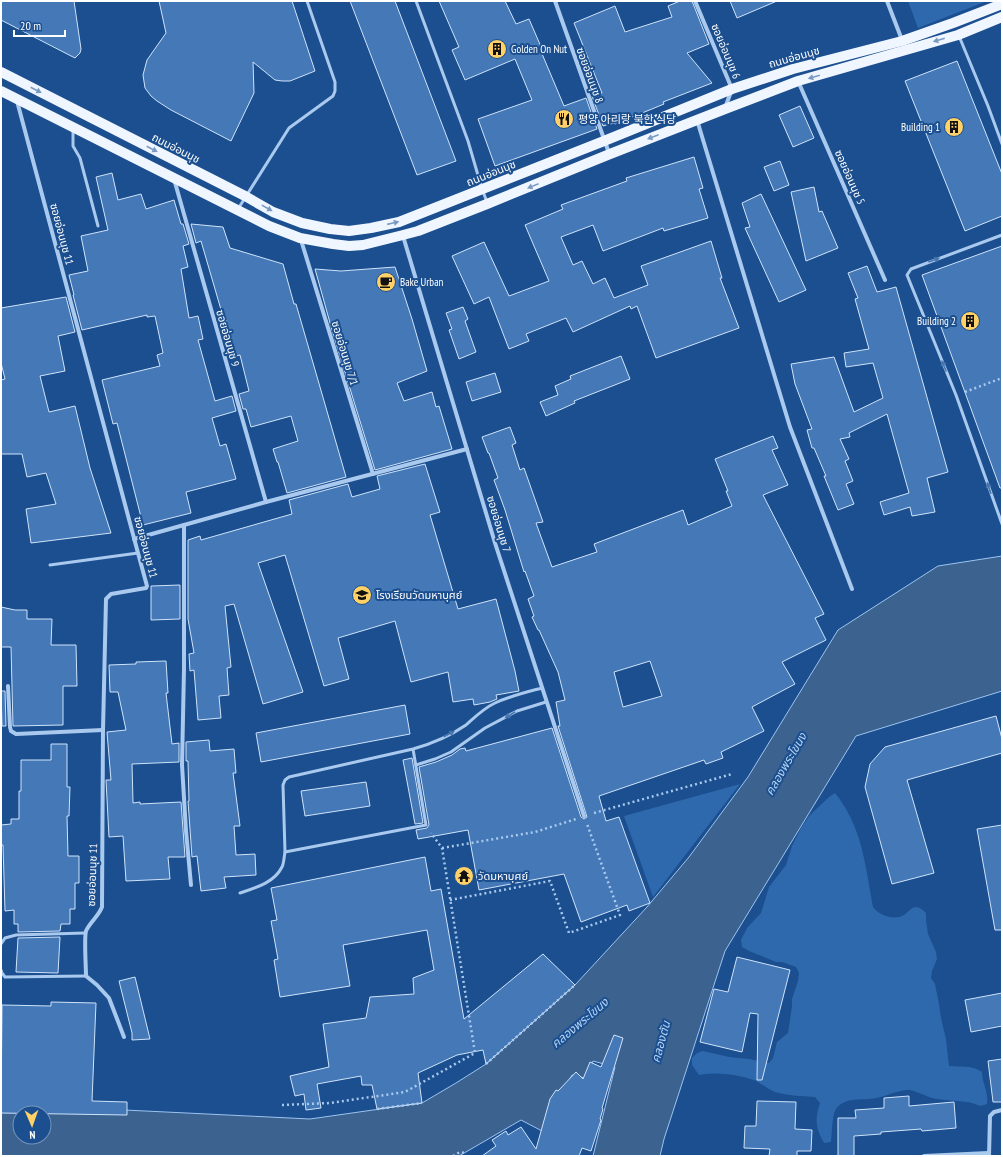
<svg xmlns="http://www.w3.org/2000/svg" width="1003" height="1157" font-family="'PT Sans Narrow','Noto Sans KR','Noto Sans Thai',sans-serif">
<rect width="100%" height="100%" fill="#1b4f8f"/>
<g fill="#2e69ad">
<polygon points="908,1 987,1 918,28"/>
<polygon points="740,784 653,897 624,816"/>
<path d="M835,793C863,828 865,866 873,907C879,915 892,920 902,916C907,914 910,908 915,907C920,907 923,910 926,913V920L928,934L936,952L937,959L932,971L931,978L935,984L939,1004L941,1018L946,1039L949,1066C961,1067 972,1065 982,1072C982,1084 989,1092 987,1104L980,1106C965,1099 949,1102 932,1098C925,1096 917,1091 909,1090C897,1090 888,1096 876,1098C864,1101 845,1096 836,1109C832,1115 832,1134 831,1142L824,1143C815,1127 815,1119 820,1103L815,1097C802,1096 788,1096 775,1092C767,1089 761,1083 754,1080C736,1074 717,1072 699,1075L692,1065V1058L697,1053L703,1051L729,1057L749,1059L769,1063L773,1058L777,1042L788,1033L792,1006V999L798,981L799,973L796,967L782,962H776L749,951L742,947L741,940L747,928L761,913L769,887L786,865L792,846L801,828L809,816L829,797Z"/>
</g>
<path fill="#3c6290" stroke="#9cc4f0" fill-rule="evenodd" d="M1002,556V691L856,736L725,951L664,1139L660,1156H593L615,1067L593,1061L585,1078L572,1075L542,1131L521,1120L459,1156H1V1104L310,1119L422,1103L456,1083L486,1064L575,985L647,907L689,857L748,777L838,630L938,566ZM20,1113H44V1137H20Z"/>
<g fill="#4478b7" stroke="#cfe3fa" fill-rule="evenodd">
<polygon points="1,1 74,1 81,49 80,53 75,58 1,20"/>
<polygon points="159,1 292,1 315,71 290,81 282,81 275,80 253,62 254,93 231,141 171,110 157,101 151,96 145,88 143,75 147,60 166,33"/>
<polygon points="350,1 395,1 456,161 417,175"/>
<polygon points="439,1 505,1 516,24 529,19 542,49 540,49 564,106 586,98 597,129 495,166 478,119 532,100 515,59 465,80 452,50 459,47"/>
<polygon points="680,1 692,1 709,44 687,53 712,83 663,102 664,104 647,111 615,124 614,123 603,126 592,96 602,93 574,23 615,6 625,32 672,17 668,6"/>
<polygon points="730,1 777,1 737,18"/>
<polygon points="957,61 1002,174 1002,216 965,231 905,81"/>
<polygon points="800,106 814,138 793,147 779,115"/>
<polygon points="694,157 703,188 699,189 708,218 664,231 663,228 603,251 593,225 561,237 573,265 582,261 593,284 605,278 614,298 648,285 641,266 711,241 722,278 720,278 739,328 656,358 637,306 631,309 630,306 573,332 566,318 526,334 529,341 509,349 489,297 474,304 452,256 484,242 509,296 549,281 525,225 563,209 561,205 627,181 626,178"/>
<polygon points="780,161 789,185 774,191 764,167"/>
<polygon points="112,173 118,200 141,194 146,209 174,200 181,224 183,224 189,244 183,246 188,267 181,269 189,318 198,316 203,339 198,340 215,401 232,396 236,411 212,418 220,446 226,444 236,479 186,492 191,513 143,525 117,423 113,424 102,380 160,366 157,355 163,353 155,316 147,317 147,315 82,330 73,295 74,295 69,275 88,271 81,236 108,230 96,177"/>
<polygon points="814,187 819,212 822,211 838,248 806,261 791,192"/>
<polygon points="761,194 806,290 779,302 745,228 750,227 742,203"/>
<polygon points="191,224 223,227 230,248 283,264 294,304 296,304 346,477 287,493 278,462 277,462 273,449 298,441 291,416 251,427 246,409 243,409 239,394 249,391 240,355 236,356 226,320 224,320 201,241 196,243"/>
<polygon points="1002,246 1002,488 1000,488 922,275"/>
<polygon points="867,266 877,292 896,287 948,472 927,478 935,512 912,516 910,507 884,515 880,502 909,493 887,414 849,433 850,437 840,439 849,459 845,461 853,481 846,484 854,504 838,510 824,476 826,476 814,448 812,448 807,430 812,429 795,384 791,364 834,357 854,412 883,398 873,363 846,367 844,353 869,349 855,299 858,298 848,273"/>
<polygon points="395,267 412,319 427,371 397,383 404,401 432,392 436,407 439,406 452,449 375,470 332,330 315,269 341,271"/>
<polygon points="66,297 75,332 58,336 65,371 40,376 49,412 75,406 90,468 111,533 31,543 26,509 56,504 46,473 27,477 22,454 1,454 1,380 5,379 1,363 1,308"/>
<polygon points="463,307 468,319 465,321 476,352 459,359 449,330 452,329 446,313"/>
<polygon points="621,356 630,379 574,401 575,403 546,416 540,402 558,395 555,386 571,379 570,376"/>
<polygon points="495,373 501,392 472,401 466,382"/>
<path d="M510,427L516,443L512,445L520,470L524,468L543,522L536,523L552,567L597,552L594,544L683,510L688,525L732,506L726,491H728L715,459L773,436L778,448L772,450L788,485L763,495L824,614L815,618L826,640L782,662L795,684L752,707L764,731L721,752L723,758L706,764L704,760L599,796L606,821L619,817L650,903L629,911L627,905L581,922L564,874L479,890L468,830L418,839L416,830L427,828L429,825L419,767L436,762L452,755L460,749L465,748L466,751L552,728L581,817L584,819L587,817L558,726H560L556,702L565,700L558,672L539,630H538L532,617L534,616L528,599L534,596L525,571L524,572L505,510L494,480L498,478L489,453H488L482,437ZM650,661L662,696L623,707L614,672Z"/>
<polygon points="425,464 440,512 430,515 458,609 496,599 515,671 519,691 496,695 497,699 490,702 474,705 473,699 453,702 448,672 411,682 395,621 338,638 349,679 324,686 285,555 258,563 303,692 263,704 234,604 225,606 231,667 227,668 229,695 219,696 221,718 198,720 194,670 190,671 189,654 194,653 188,619 188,540 200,536 201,540 292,514 289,500 348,484 352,497 380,489 377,476"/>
<polygon points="180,585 180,619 151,620 151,586"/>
<polygon points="1,607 15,610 27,610 27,619 52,619 51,645 76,645 77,686 63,686 63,725 13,726 11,647 1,647"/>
<polygon points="166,661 168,693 166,693 172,744 179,743 179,762 132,764 133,803 140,802 140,804 181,802 185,857 168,857 170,879 126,881 123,836 109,837 106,780 111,780 107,732 126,730 118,692 110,692 109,665 136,664 136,662"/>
<polygon points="1,691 5,691 6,726 2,726"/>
<polygon points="405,705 410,734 261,762 256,733"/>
<polygon points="996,716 1002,739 1002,753 907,780 934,873 892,884 865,787 870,764 885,747"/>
<polygon points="209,740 210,751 234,749 236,773 233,773 240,826 234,826 236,855 255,854 256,875 224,877 226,888 201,891 197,856 192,857 188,801 189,801 188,761 186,761 186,742"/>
<polygon points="51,744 67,744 67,787 70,787 69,816 67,816 68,856 79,856 79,883 75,883 75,909 70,909 70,924 61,924 60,931 18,932 18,924 14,924 14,910 5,911 3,845 1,845 1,825 11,824 11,819 19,819 19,791 21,791 21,760 51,760"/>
<polygon points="412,758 423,823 415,824 403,760"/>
<polygon points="366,782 370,806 305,816 301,791"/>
<polygon points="1002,825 1002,930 995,930 977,829"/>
<polygon points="425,857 431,891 441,889 464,1019 543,954 575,985 486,1064 483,1050 457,1055 418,1073 422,1103 377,1109 372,1085 362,1085 361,1076 317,1084 321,1108 306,1110 304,1094 295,1096 290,1076 329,1067 323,1024 366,1018 370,997 414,994 413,978 434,970 427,930 343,945 350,986 280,997 274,960 278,959 271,921 277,920 271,888"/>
<polygon points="60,937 58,973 16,972 18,938"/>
<polygon points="737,957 790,970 762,1080 757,1080 758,1014 750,1013 742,1052 700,1042 714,989 728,992"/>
<polygon points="135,977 150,1039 132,1040 132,1033 119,981"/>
<polygon points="1002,993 1002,1026 971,1032 965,1000"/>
<polygon points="51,1002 96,1003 92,1101 127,1102 127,1115 1,1113 2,1005 51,1006"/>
<polygon points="614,1035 623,1038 602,1108 603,1109 600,1119 601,1120 591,1151 582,1148 579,1156 482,1156 496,1146 492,1140 506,1131 508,1135 521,1127 536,1149 550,1099 556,1090 558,1091 576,1072 583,1079 590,1062 601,1067"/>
<polygon points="1002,1059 1002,1102 993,1102 988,1061"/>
<polygon points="909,1096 909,1106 954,1102 956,1128 922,1131 921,1129 881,1132 881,1134 854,1136 854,1156 838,1156 838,1118 856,1118 855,1110 884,1108 884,1098"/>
<polygon points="757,1101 796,1102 795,1129 812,1130 811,1151 797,1151 797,1156 769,1156 770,1149 744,1148 745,1126 756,1126"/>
</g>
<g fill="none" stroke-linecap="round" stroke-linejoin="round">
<g stroke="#a9c9ee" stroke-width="2.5" stroke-dasharray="2 3" stroke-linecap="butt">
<polyline points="965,392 1002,378"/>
<polyline points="594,813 732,774"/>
<polyline points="442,848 535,832 576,819"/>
<polyline points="450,900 550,881 569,933 620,915 587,824"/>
<polyline points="486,1064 575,985"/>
<polyline points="282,1105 330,1103 405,1092 475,1053 442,848 431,833"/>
<polyline points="377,1109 422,1103"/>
<polyline points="453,1156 460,1152 465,1153"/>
</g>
<g stroke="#a9c9ee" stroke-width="3">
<polyline points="416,1 468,141 482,189 487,202"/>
<polyline points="959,36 988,106 1002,144"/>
<polyline points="73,130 73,146 80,158 98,226"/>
<polyline points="238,209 289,128 333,96 335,91 335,82 307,1"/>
<polyline points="1002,235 911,269 907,275 956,395 1002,524"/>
<polyline points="50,565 138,553"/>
<path d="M413,749L426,825L285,852L283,785L285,780L289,777L413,749C431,744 450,736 466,725C475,717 484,708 495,703C510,696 527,692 542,688"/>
<polyline points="416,765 435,759 451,752 485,728 517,711 546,702"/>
<path d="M240,893C255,888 274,883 282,867C284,863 284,857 285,852"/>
<polyline points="1,944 5,938 16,935 85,933"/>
<polyline points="1,970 2,973 5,977 86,976"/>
</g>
<g stroke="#a9c9ee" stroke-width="4">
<polyline points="555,1 609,153"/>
<polyline points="695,1 732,89 725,108"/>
<polyline points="887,1 902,40"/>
<polyline points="798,81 885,280"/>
<path d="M17,101L138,553L147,586L146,588L111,594L106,599L103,730L102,907C98,917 90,922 86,931C84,938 86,967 86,976L97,985L109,998L124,1037"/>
<polyline points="697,120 790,427 852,589"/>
<polyline points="174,179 266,502"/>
<polyline points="403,236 495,543 584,816"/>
<polyline points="301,240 373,474"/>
<polyline points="184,525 184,669 182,765 186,831 191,885"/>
<polyline points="134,539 266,502 467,449"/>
<polyline points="8,686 10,727 11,731 16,734 103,730"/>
<polyline points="924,1156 988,1153"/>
<polyline points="989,1156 990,1116 994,1112 1002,1110"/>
</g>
<g stroke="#f0f6ff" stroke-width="10">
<polyline points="1,72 245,196 273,212 302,223 330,229 349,231 371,228 399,222 604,141 732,89 793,69 902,41 953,23 1002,4"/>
<polyline points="1,91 269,226 300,238 333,244 349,246 363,245 403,235 418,231 487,204 610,154 725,109 798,81 958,35 1002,17"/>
</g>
</g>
<defs><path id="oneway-solid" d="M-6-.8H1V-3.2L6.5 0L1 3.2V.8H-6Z"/></defs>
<g fill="#7b9ac1">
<use href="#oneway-solid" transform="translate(939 40) rotate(164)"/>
<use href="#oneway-solid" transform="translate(814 77) rotate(164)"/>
<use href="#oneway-solid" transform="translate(36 90) rotate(27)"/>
<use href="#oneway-solid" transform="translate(653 137) rotate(159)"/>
<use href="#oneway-solid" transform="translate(152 149) rotate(27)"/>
<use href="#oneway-solid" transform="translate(533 186) rotate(158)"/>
<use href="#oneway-solid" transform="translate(267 208) rotate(29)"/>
<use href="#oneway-solid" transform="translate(393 223) rotate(-13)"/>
</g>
<g fill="#4674ac">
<use href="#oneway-solid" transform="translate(934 260) rotate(-20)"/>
<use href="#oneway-solid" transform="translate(944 366) rotate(-112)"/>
<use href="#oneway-solid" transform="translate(989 488) rotate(-109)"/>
<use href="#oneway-solid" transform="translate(510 715) rotate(149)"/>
<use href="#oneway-solid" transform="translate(449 734) rotate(-27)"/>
</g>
<defs>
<g id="building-disc" transform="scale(1)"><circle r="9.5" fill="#ffd166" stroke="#1b4f8f"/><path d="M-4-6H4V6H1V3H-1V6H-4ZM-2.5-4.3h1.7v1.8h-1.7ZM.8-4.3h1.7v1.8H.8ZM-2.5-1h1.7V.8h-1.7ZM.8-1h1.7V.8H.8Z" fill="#111"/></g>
<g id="restaurant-disc" transform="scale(1)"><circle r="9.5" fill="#ffd166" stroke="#1b4f8f"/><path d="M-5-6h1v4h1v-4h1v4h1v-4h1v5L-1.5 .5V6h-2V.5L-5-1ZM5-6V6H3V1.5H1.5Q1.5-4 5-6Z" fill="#111"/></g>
<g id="cafe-disc" transform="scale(1)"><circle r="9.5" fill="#ffd166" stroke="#1b4f8f"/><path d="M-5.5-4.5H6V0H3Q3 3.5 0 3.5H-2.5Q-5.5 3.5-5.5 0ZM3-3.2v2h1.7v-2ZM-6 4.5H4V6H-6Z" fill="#111"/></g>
<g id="school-disc" transform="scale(1)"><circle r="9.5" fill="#ffd166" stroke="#1b4f8f"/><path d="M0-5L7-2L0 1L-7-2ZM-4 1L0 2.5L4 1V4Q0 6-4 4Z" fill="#111"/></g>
<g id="temple-disc" transform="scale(1)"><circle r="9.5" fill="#ffd166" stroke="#1b4f8f"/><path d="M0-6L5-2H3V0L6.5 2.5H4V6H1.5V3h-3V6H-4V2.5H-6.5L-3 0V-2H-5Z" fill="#111"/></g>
</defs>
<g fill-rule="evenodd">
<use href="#building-disc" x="497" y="49"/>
<use href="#restaurant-disc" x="564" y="119"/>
<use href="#building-disc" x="954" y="127"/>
<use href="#cafe-disc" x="386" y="282"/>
<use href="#building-disc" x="970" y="321"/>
<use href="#school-disc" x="362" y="595"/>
<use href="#temple-disc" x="464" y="876"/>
</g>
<g text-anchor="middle" stroke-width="4" stroke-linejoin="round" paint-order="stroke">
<g font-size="11" fill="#fff" stroke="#1b4f8f" text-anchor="start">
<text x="511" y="53">Golden On Nut</text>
<text x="578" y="123">평양 아리랑 북한 식당</text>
<text x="940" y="131" text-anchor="end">Building 1</text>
<text x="400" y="286">Bake Urban</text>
<text x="956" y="325" text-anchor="end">Building 2</text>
<text x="376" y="599">โรงเรียนวัดมหาบุศย์</text>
<text x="478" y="880">วัดมหาบุศย์</text>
</g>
<g font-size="11" fill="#fff" stroke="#1b4f8f">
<text transform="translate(726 51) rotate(67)" y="4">ซอยอ่อนนุช 6</text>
<text transform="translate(794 57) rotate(-16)" y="4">ถนนอ่อนนุช</text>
<text transform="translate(590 75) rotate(70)" y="4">ซอยอ่อนนุช 8</text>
<text transform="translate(176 148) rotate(27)" y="4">ถนนอ่อนนุช</text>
<text transform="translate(491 173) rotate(-22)" y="4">ถนนอ่อนนุช</text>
<text transform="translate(850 177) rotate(66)" y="4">ซอยอ่อนนุช 5</text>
<text transform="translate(62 234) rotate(75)" y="4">ซอยอ่อนนุช 11</text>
<text transform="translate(228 338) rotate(74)" y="4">ซอยอ่อนนุช 9</text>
<text transform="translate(345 353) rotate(73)" y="4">ซอยอ่อนนุช 7/1</text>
<text transform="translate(499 524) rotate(73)" y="4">ซอยอ่อนนุช 7</text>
<text transform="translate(146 547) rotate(75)" y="4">ซอยอ่อนนุช 11</text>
<text transform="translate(92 875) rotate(-88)" y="4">ซอยอ่อนนุช 11</text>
</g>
<g font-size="12" font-style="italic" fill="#b5d3f5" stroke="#1b4f8f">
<text transform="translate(786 764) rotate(-60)" y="4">คลองพระโขนง</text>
<text transform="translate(580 1023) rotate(-40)" y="4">คลองพระโขนง</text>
<text transform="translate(661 1042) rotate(-75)" y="4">คลองตัน</text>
</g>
</g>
<rect width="1003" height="1157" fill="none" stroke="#ffffff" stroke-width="4"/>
<g transform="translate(32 1125) rotate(178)"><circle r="19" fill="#1b4f8f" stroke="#7695bc"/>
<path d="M0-3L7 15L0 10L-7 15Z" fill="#ffd166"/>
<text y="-6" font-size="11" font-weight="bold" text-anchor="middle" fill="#ffffff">N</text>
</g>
<path d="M14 30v6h51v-6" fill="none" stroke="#ffffff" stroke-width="2"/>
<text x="20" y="30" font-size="12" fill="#ffffff" stroke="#1b4f8f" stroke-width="3" paint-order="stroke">20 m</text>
</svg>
